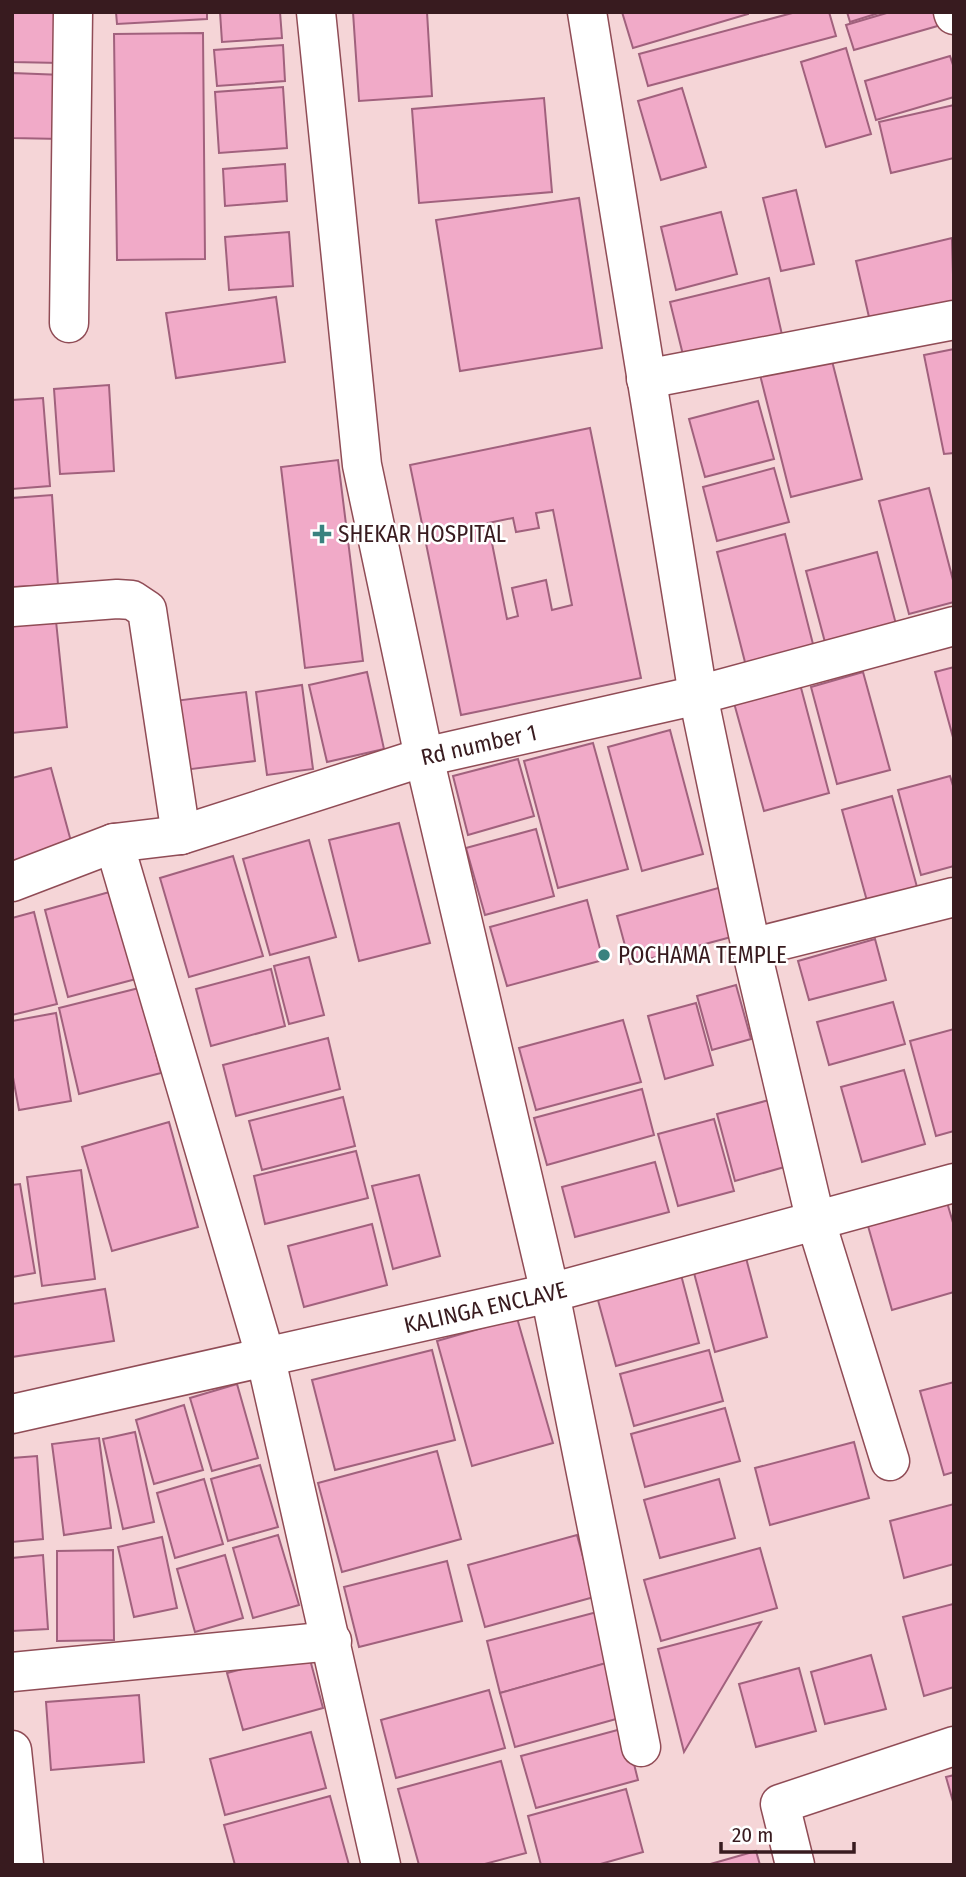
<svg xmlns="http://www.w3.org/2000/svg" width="966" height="1877" font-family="'Fira Sans Condensed',sans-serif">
<rect width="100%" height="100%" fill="#f5d5d7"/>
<g fill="#f1aac8" stroke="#a1617d" stroke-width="2" fill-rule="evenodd">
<polygon points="12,12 61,12 60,63 12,62"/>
<polygon points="116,12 207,12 207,19 117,24"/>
<polygon points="220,12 280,12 282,38 222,42"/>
<polygon points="353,12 427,12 432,96 359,101"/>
<polygon points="622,12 748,12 748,14 633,48"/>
<polygon points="796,12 829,12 836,36 648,86 639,54"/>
<polygon points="847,12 882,12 850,22"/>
<polygon points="890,12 945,12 948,23 854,50 846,25"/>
<polygon points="203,33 205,259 117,260 114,34"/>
<polygon points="283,45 285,81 217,86 214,50"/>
<polygon points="846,48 871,134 826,147 801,62"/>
<polygon points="950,56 954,68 954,97 876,120 865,81"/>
<polygon points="12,73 63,75 61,139 12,138"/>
<polygon points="283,87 287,148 219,153 215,92"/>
<polygon points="682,88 706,167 661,180 638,101"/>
<polygon points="544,98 552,192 419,203 412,109"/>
<polygon points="954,105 954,158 891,173 879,122"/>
<polygon points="285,164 287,201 225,206 223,169"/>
<polygon points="796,190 814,264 781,271 763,198"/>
<polygon points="579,198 602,348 460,371 436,220"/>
<polygon points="721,212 737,274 676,290 661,227"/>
<polygon points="289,232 293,286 229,290 225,237"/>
<polygon points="952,238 954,311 872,330 856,261"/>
<polygon points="769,278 783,339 685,363 670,302"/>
<polygon points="276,297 285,362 176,378 166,313"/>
<polygon points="954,349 954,453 944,454 924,355"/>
<polygon points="830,353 862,479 791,497 759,371"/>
<polygon points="109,385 114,471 60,474 54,389"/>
<polygon points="43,398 50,486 12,489 12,400"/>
<polygon points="758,401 774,459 705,477 689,419"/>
<path d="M590,428L641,678L461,715L410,465ZM553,510L572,605L552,610L546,580L512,588L518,616L507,619L488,523L513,518L516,532L539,528L536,513Z"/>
<polygon points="338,460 363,661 305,668 281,467"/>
<polygon points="774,468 789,522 717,541 703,487"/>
<polygon points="929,488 954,584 954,602 909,614 879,501"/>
<polygon points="52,495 58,585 12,587 12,498"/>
<polygon points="785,534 814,648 746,666 717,552"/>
<polygon points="877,552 897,628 826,646 806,571"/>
<polygon points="56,621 67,727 12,733 12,625"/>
<polygon points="954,667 954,741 935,672"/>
<polygon points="367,672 384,749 327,762 309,685"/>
<polygon points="863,672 890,770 837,784 811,687"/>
<polygon points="800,684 829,793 764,811 734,703"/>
<polygon points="302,685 313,769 267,775 256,692"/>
<polygon points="246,692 255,761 184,770 174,701"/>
<polygon points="670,730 703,854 642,871 608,747"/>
<polygon points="593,743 628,869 558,888 524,761"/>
<polygon points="518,759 534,816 468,835 453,776"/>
<polygon points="51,768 72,845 12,861 12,778"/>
<polygon points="950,776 954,789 954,866 921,875 898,790"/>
<polygon points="892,796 917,887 867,901 842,810"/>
<polygon points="399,823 430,943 359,961 329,840"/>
<polygon points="536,829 554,896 485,915 466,848"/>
<polygon points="309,840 336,937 270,955 243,859"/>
<polygon points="233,856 263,956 189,977 160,878"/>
<polygon points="722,887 735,936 630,964 617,916"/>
<polygon points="113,891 136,979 68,997 45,910"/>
<polygon points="587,900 603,960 507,986 490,927"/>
<polygon points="34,912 57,1004 12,1015 12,918"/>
<polygon points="875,939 886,980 809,1000 798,961"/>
<polygon points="309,957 324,1015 289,1024 274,966"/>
<polygon points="271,969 285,1026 211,1046 196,989"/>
<polygon points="736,985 751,1039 712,1050 697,996"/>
<polygon points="139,988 161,1073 79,1094 59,1008"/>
<polygon points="893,1002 905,1044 829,1065 817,1022"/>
<polygon points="696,1003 713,1065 665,1079 648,1016"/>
<polygon points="56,1013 71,1101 19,1110 12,1072 12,1021"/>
<polygon points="623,1020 641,1082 536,1110 519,1048"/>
<polygon points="954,1029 954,1131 936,1136 910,1041"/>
<polygon points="328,1038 340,1089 236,1116 223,1065"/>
<polygon points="904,1070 925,1144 862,1162 841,1087"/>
<polygon points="642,1089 654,1135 547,1165 534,1118"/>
<polygon points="343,1097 355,1146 262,1170 249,1121"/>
<polygon points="769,1100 788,1166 735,1181 717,1114"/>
<polygon points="714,1119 734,1191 678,1206 658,1134"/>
<polygon points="169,1122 198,1227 112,1251 82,1147"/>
<polygon points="356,1151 368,1198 265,1224 254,1176"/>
<polygon points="655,1162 669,1212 575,1237 562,1187"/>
<polygon points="81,1170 95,1279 42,1286 27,1177"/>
<polygon points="419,1175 440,1256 393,1269 372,1186"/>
<polygon points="20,1184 35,1273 12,1277 12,1185"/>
<polygon points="943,1189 954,1226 954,1292 892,1310 864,1212"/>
<polygon points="372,1224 387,1285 304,1307 288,1246"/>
<polygon points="746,1258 767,1337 715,1352 694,1273"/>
<polygon points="680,1271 699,1343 616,1366 596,1293"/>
<polygon points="105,1289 114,1341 12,1357 12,1304"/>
<polygon points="517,1318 553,1443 472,1466 437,1341"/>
<polygon points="432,1350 455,1440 335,1470 312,1380"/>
<polygon points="709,1350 723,1401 634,1426 620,1374"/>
<polygon points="954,1382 954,1472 944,1475 920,1391"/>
<polygon points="237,1384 258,1458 212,1471 190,1398"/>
<polygon points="184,1405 203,1470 154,1484 136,1420"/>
<polygon points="725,1408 740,1461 645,1487 631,1434"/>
<polygon points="135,1432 154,1522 123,1529 103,1439"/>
<polygon points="99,1438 111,1528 64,1535 52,1444"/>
<polygon points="854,1442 869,1498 770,1525 755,1468"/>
<polygon points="437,1451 461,1539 342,1572 318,1483"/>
<polygon points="37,1456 43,1539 12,1542 12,1458"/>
<polygon points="260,1465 278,1527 228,1541 211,1479"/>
<polygon points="204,1479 223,1544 175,1558 157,1493"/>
<polygon points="719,1479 735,1538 660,1558 644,1500"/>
<polygon points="954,1504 954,1564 904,1578 890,1521"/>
<polygon points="278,1535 299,1605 253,1618 233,1548"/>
<polygon points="577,1535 594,1597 485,1627 468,1565"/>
<polygon points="162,1537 177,1608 134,1617 118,1547"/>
<polygon points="760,1548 777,1608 661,1641 644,1580"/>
<polygon points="113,1550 114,1640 57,1641 57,1551"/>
<polygon points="43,1555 48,1629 12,1631 12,1558"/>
<polygon points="225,1555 243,1618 195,1632 177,1569"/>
<polygon points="447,1561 462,1621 359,1647 344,1587"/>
<polygon points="953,1604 954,1687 924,1696 903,1617"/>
<polygon points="597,1612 611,1662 500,1693 487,1641"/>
<polygon points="761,1622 684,1752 658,1649"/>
<polygon points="308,1652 323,1708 243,1730 227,1673"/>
<polygon points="871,1655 886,1709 825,1724 811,1672"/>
<polygon points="613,1661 627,1716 515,1747 500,1693"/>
<polygon points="799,1668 816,1731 756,1747 739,1684"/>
<polygon points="489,1690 505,1748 396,1778 381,1720"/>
<polygon points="139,1695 144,1762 51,1770 46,1702"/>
<polygon points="625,1728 638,1780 536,1808 521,1756"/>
<polygon points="311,1732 326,1788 225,1815 210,1759"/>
<polygon points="501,1761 526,1853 481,1865 419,1865 398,1789"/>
<polygon points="954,1775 954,1805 946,1777"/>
<polygon points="626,1789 643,1852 597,1865 541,1865 528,1816"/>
<polygon points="330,1796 349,1865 235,1865 224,1825"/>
<polygon points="756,1851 760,1865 707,1865"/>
</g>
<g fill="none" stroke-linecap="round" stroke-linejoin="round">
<g stroke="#904c56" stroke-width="41">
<g id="minor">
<polyline points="316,12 362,465 424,757 550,1293 641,1747"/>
<polyline points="587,12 698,695 751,948 816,1222 890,1461"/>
<polyline points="953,12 954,15"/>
<polyline points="69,323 73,12"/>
<polyline points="646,379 954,320"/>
<polyline points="12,607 117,599 132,600 147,610 181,835"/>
<polyline points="114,843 265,1355 381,1865"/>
<path id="s1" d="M12,882L114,843L181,835L424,757L698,695L954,626"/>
<polyline points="751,948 954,897"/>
<path id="s2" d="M12,1414L550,1293L954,1183"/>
<polyline points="12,1672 332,1641"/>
<polyline points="12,1750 24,1865"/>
<polyline points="795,1865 780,1804 954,1746"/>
</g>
</g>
<use href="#minor" stroke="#fff" stroke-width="38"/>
</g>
<g fill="#39827f" stroke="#fff" stroke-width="2.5">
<path d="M318.5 523.5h7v7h7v7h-7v7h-7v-7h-7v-7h7z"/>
<circle cx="604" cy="955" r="7"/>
</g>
<g text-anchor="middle" stroke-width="5" stroke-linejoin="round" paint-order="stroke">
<g font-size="23" fill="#381b1f" stroke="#fff" text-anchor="start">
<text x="338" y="542">SHEKAR HOSPITAL</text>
<text x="618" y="963">POCHAMA TEMPLE</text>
</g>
<g font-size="23" fill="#381b1f" stroke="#fff">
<text dy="8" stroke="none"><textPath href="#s1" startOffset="488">Rd number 1</textPath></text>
<text dy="8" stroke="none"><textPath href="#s2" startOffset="485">KALINGA ENCLAVE</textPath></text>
</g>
</g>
<rect width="966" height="1877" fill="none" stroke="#381b1f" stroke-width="28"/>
<path d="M721 1842v10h133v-10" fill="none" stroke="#381b1f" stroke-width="3.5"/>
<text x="732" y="1842" font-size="21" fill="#381b1f" stroke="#ffffff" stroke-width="5" paint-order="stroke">20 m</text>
</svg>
